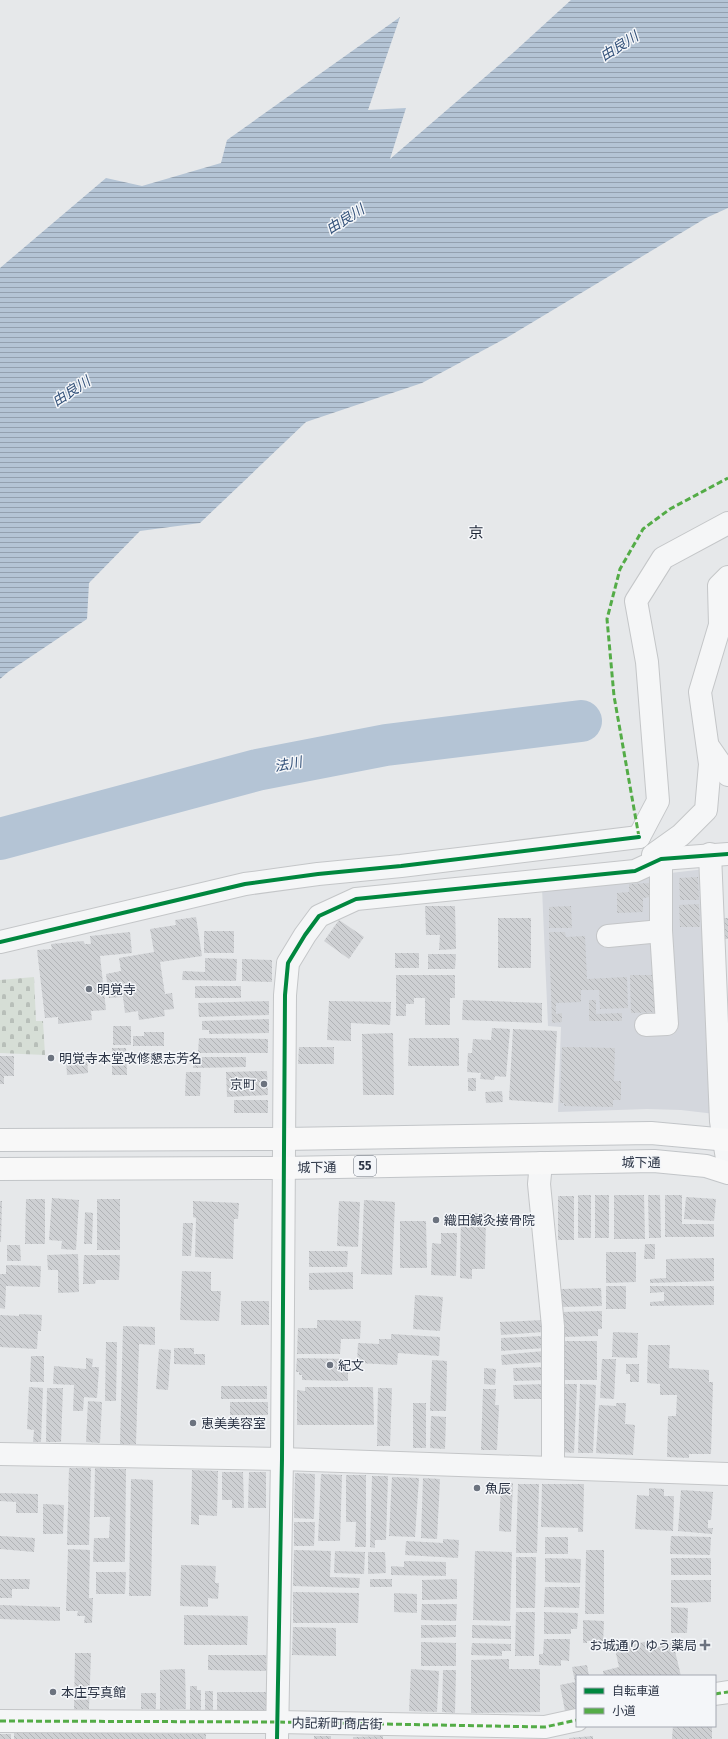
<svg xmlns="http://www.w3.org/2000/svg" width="728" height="1739" font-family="'Fira Sans','Noto Sans JP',sans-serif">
<defs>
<pattern id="cemetery-stones" width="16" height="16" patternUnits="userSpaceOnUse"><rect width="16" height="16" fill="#d6ded6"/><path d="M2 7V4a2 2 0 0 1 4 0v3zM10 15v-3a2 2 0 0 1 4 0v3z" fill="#b8bfb9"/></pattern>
<pattern id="water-rules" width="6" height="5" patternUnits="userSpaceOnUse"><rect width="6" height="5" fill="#b4c4d5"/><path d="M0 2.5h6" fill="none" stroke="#93a0af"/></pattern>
<pattern id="building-back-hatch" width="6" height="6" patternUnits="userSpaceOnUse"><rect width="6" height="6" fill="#ced0d3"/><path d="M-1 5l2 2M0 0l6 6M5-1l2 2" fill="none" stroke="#b1b3b6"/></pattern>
</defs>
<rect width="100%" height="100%" fill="#e6e8ea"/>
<polygon fill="#d4d7dd" points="705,869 715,1114 681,1110 647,1109 558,1112 561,1027 548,1026 542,888"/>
<polygon fill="url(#cemetery-stones)" points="34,977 36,1021 43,1021 45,1055 0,1053 0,980"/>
<polygon fill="url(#water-rules)" points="571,0 728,0 728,208 706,218 508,337 422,383 306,422 200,523 140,531 89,583 87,619 8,672 0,679 0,268 106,178 142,186 221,163 227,140 400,17 368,110 406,108 390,159 514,52"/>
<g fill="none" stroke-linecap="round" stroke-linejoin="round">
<polyline stroke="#b4c4d5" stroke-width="42" points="0,839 257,770 386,745 581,721"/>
</g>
<g fill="url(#building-back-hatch)">
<polygon points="698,877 699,900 680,900 679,878"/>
<polygon points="650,883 650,897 643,898 643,912 617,913 617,893 629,892 629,884"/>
<polygon points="699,904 700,927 680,927 679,905"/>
<polygon points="425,906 455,906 456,949 439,950 440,935 426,935"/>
<polygon points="571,906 572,928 549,928 549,907"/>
<polygon points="196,917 202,956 160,962 165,994 172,993 174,1009 164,1010 165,1016 139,1020 138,1011 125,1013 123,997 109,998 106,974 121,971 119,958 154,952 150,929 176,925 175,920"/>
<rect x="498" y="918" width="33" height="50"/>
<polygon points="721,918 728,918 728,939 722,939"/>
<polygon points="339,920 364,937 349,959 324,941"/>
<rect x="204" y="931" width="30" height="22"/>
<polygon points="130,932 132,953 100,956 106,1010 91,1011 92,1020 58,1024 58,1017 45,1018 37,950 52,949 51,944 83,941 85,944 91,944 90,936"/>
<polygon points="549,932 565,932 566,937 585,936 587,979 627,977 628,1008 600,1009 599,990 581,990 581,1002 556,1003 556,1014 562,1013 562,1022 552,1023"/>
<rect x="395" y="953" width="24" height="15"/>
<polygon points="428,954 456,954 455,969 428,969"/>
<polygon points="205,958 237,959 236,981 182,980 183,971 205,972"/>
<polygon points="242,959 272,960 272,982 242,981"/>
<polygon points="396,975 455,975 455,998 450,998 450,1025 425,1025 425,998 414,998 414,1004 406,1004 406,1016 396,1016"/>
<polygon points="630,975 660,975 661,1012 631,1013"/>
<rect x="195" y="986" width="46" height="12"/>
<polygon points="463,1000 542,1003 542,1023 462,1020"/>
<polygon points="589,1000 596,1000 596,1014 622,1013 622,1021 589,1021"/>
<polygon points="269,1001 269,1015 199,1017 198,1003"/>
<polygon points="329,1001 391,1002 390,1025 351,1023 351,1041 327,1040"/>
<polygon points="269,1019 269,1033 209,1034 209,1030 202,1030 202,1021"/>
<rect x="113" y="1026" width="18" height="19"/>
<polygon points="492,1028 510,1029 506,1077 495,1076 494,1080 480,1079 481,1073 467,1072 468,1053 472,1053 473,1039 491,1040"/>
<polygon points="513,1029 557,1031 553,1103 509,1100"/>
<polygon points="144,1032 164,1032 164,1046 133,1046 133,1036 144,1036"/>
<polygon points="393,1033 394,1095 363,1095 362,1034"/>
<polygon points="199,1038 268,1039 268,1053 198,1053"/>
<polygon points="409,1038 459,1038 459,1066 408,1066"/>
<polygon points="299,1047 334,1047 334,1064 298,1064"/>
<polygon points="562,1047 615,1048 614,1081 621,1081 621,1100 613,1100 613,1107 564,1106 564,1103 560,1103"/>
<polygon points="112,1048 126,1048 127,1075 112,1075"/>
<polygon points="0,1056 14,1056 14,1076 4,1076 4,1084 0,1084"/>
<polygon points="193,1057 246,1057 246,1067 193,1068"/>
<polygon points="87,1058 88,1073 67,1075 66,1059"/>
<polygon points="267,1071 268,1095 227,1097 226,1072"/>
<polygon points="186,1072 201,1072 200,1096 185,1096"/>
<rect x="468" y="1078" width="8" height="13"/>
<polygon points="502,1091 503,1102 486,1103 485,1092"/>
<rect x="234" y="1100" width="34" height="13"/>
<rect x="578" y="1195" width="13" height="43"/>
<rect x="595" y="1195" width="14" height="43"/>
<polygon points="614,1195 644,1195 645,1239 614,1239"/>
<polygon points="648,1195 660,1195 661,1238 649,1238"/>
<polygon points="665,1195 682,1195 682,1224 714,1224 714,1237 665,1237"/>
<rect x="558" y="1196" width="16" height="44"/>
<polygon points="686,1197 716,1199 714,1221 684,1219"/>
<polygon points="52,1198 79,1200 76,1250 61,1249 62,1241 49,1240"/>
<polygon points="26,1199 45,1199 45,1244 25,1244"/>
<rect x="97" y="1199" width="23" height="51"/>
<polygon points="364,1200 395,1202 392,1275 361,1274"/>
<polygon points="0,1201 2,1201 1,1242 0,1242"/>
<polygon points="193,1201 239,1203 238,1219 234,1219 233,1259 195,1257 196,1218 193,1217"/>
<polygon points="339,1201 360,1202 358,1247 337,1246"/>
<polygon points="85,1212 93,1213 92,1244 84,1244"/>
<polygon points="461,1213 486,1213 485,1269 472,1269 472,1279 460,1278"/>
<polygon points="400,1221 426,1221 427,1268 400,1268"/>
<polygon points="183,1223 193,1223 191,1256 182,1256"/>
<polygon points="441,1233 457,1233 456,1276 431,1275 432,1243 441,1244"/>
<polygon points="645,1244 655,1244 655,1259 644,1259"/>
<polygon points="7,1245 20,1245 21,1261 7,1261"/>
<polygon points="309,1251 348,1251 347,1267 309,1267"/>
<polygon points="606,1252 636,1252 636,1282 606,1283"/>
<polygon points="78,1254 79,1292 58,1293 58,1270 48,1270 47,1255"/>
<polygon points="84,1255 120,1255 119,1280 96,1280 95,1284 83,1284"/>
<polygon points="714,1258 714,1281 650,1283 650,1279 666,1278 666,1259"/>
<polygon points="6,1265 41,1266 40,1287 6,1286 5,1309 0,1308 0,1274 6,1274"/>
<polygon points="182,1271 211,1272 211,1291 221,1291 219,1321 180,1320"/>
<polygon points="353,1272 353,1289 309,1290 309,1273"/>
<rect x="606" y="1286" width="20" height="23"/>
<polygon points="650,1286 714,1286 714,1305 650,1306 650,1302 664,1301 664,1292 650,1293"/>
<polygon points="601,1288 602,1306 562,1307 561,1289"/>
<polygon points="415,1295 443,1297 440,1331 413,1329"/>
<rect x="241" y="1301" width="28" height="24"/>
<polygon points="602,1311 602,1329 598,1329 598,1336 562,1337 562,1312"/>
<polygon points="19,1314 42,1315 41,1331 38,1331 37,1349 0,1347 0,1315 19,1316"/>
<polygon points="317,1320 361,1321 360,1339 341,1339 340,1354 297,1354 298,1328 317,1328"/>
<polygon points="543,1320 543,1332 501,1335 500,1322"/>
<polygon points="123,1326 155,1327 155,1345 139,1344 136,1444 120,1444"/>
<polygon points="613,1332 638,1333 637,1358 612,1357"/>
<polygon points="391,1334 440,1337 439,1356 398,1353 397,1365 357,1363 358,1343 379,1344 379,1339 391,1339"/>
<polygon points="543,1336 544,1348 501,1351 501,1338"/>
<rect x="563" y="1341" width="34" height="39"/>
<polygon points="106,1342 117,1342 116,1401 105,1401"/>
<polygon points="648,1345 670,1345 669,1368 709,1370 709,1382 713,1382 711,1454 689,1454 689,1458 667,1457 668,1416 676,1416 677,1395 660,1395 660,1384 647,1383"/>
<polygon points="174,1348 194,1348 194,1354 205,1354 205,1365 174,1364"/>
<polygon points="159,1349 171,1350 168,1390 156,1389"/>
<polygon points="544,1351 545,1362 502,1365 501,1355"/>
<polygon points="31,1356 44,1356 44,1382 30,1382"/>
<polygon points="86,1358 93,1359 92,1367 99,1367 97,1398 84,1397 83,1411 73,1411 74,1385 53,1384 54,1366 86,1369"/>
<polygon points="297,1358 348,1359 348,1381 302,1380 302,1375 299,1375 299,1372 296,1372"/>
<polygon points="602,1359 616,1359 614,1399 600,1398"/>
<polygon points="432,1360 447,1361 446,1411 430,1411"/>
<polygon points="626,1364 639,1364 639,1382 630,1382 630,1374 626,1374"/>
<polygon points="545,1367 545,1380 514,1381 513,1368"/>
<polygon points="484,1368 496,1369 495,1385 484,1384"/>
<polygon points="546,1384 546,1399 514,1399 513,1385"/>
<polygon points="563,1384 577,1384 574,1453 561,1452"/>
<polygon points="580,1384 596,1385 593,1453 578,1453"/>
<rect x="221" y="1386" width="46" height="13"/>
<polygon points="29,1387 43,1388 41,1442 33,1442 34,1430 27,1429"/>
<polygon points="305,1387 373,1387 374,1425 297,1425 297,1390 305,1391"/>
<polygon points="47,1388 63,1388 61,1442 46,1442"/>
<polygon points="378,1388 392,1388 390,1446 377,1446"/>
<polygon points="483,1389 496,1389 495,1405 499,1405 497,1450 481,1450"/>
<polygon points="88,1401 102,1402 100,1443 86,1442"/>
<rect x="230" y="1402" width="38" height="13"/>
<rect x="413" y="1403" width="13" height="45"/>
<polygon points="616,1403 626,1403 625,1424 635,1425 633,1455 596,1453 599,1405 616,1406"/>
<polygon points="431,1416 446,1417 445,1449 430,1448"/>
<polygon points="69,1468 91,1468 89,1545 67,1545"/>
<polygon points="95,1468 126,1469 125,1562 93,1562 94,1538 109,1538 110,1517 94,1517"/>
<polygon points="192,1470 218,1471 217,1516 199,1515 199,1525 191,1524"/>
<polygon points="222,1472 243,1472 244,1508 232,1508 232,1500 222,1500"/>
<polygon points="249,1472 266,1472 266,1508 248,1508"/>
<polygon points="295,1473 315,1474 314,1519 294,1518"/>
<polygon points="321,1474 342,1475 340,1541 318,1541"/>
<polygon points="346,1475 366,1475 366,1547 355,1547 356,1522 346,1522"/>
<polygon points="372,1476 388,1476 386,1540 375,1540 375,1548 370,1547"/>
<polygon points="392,1477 419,1478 415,1537 389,1536"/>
<polygon points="423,1478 440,1479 437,1539 421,1538"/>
<polygon points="131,1479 153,1480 151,1596 129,1596"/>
<polygon points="501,1482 513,1483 511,1532 499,1531"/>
<polygon points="518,1484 539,1484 537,1553 516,1553"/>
<polygon points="542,1484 584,1484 583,1532 578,1532 578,1528 541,1527"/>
<polygon points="649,1488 664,1489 664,1496 674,1496 673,1531 635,1529 637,1495 649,1496"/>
<polygon points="681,1490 713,1492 711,1520 708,1520 708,1528 713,1528 712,1534 678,1531"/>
<polygon points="0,1493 38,1494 38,1513 16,1513 16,1502 0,1501"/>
<polygon points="43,1504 64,1505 63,1534 43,1534"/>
<polygon points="294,1522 315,1522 314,1546 294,1546"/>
<polygon points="0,1536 35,1538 34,1552 0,1549"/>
<polygon points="671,1536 711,1537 710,1555 670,1554"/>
<rect x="545" y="1537" width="23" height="17"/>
<polygon points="443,1539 459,1540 458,1558 405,1555 406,1541 443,1543"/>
<polygon points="68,1549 90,1550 89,1598 93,1598 92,1623 84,1623 85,1616 77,1616 78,1611 66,1611"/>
<polygon points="294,1550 331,1551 330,1577 360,1578 359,1588 293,1586"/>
<polygon points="586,1550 604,1550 604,1614 585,1614"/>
<polygon points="335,1551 365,1552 364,1574 334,1573"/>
<polygon points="475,1551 512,1552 510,1621 473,1620"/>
<polygon points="368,1552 385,1552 386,1573 368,1574"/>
<polygon points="516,1557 536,1557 535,1608 516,1608"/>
<polygon points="545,1558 581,1559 580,1583 545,1582"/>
<rect x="671" y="1558" width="40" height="17"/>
<polygon points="404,1561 446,1562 446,1576 391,1575 391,1566 404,1567"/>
<polygon points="181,1565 216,1566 215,1583 219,1583 218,1599 208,1598 208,1607 180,1606"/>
<polygon points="96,1572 126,1572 125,1594 96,1594"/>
<polygon points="0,1579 30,1579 29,1589 12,1589 12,1598 0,1598"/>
<rect x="370" y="1579" width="22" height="8"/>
<polygon points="457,1579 457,1599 422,1600 422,1580"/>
<polygon points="671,1580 711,1580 711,1602 671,1603"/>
<polygon points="545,1587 580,1587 579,1608 544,1607"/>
<polygon points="293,1592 359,1593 358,1623 293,1623"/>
<polygon points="394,1593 417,1594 417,1613 394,1612"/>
<polygon points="422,1604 457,1604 456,1621 421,1620"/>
<polygon points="0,1605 60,1607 60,1621 0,1619"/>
<polygon points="671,1607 688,1608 687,1633 671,1633"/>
<polygon points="516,1612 535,1612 534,1656 515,1656"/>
<polygon points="544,1612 578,1613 577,1629 571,1629 571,1634 544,1634"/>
<polygon points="184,1615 248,1616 247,1645 184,1645"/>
<polygon points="583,1620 604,1621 603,1644 597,1643 597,1641 587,1641 587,1643 583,1643"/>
<polygon points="421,1625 456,1625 456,1637 421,1638"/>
<polygon points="472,1625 511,1626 511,1639 472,1638"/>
<polygon points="293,1627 336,1628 336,1656 292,1655"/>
<polygon points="544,1639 570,1639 569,1661 561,1660 561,1666 539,1665 539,1654 543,1654"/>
<polygon points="648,1641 650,1649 673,1643 681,1676 604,1676 603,1671 619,1667 615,1649"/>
<polygon points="421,1642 456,1643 456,1666 421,1666"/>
<polygon points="472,1643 511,1644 511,1651 502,1651 502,1656 471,1655"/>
<polygon points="75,1653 91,1653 89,1709 74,1709"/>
<polygon points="208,1655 266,1655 266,1671 208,1670"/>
<polygon points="509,1659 509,1669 540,1669 540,1712 471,1713 471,1660"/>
<polygon points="587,1665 589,1676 577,1676 577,1709 565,1711 560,1685 575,1682 572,1667"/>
<polygon points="185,1669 186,1709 160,1710 160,1670"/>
<polygon points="411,1669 439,1671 437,1712 409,1711"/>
<polygon points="443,1670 456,1670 455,1713 442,1712"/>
<polygon points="190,1686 197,1686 197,1690 201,1690 201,1710 190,1711"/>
<rect x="205" y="1691" width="8" height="20"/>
<polygon points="217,1692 267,1692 266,1710 217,1710"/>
<rect x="141" y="1693" width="15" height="16"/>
<polygon points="673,1726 712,1726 712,1739 672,1739"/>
<polygon points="14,1732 206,1734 206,1739 14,1739"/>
<rect x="0" y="1734" width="11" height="5"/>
<rect x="314" y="1736" width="17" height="3"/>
<polygon points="383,1736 383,1739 353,1739 353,1737"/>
<polygon points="593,1736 593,1739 569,1739 569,1738"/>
</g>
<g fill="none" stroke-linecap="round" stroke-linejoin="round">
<g stroke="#c4c6c8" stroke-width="24">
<g id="minor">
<polyline points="708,746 728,775"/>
<polyline points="639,837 658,801 647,662 636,601 663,558 728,523"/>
<polyline points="710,854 721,1121 728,1165"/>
<polyline points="653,855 681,835 706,810 710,764 700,692 720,625 719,586 728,577"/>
<polyline points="608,936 661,931"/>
<polyline points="0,942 245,884 318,874 401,866 639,837"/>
<polyline points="646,1025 667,1024 661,931 661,859"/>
<polyline points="541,1163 539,1184 553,1326 553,1468"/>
<polyline points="0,1454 282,1459 728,1474"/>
<polyline points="715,1694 728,1692"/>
<polyline points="0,1721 277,1722 545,1727 577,1720"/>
<polyline points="277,1739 282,1459 285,995 288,963 305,935 319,916 356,899 635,871 661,859 728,854"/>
</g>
</g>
<g stroke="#c2c5c8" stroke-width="24">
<g id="major">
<polyline points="0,1140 284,1139 651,1133 728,1140"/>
<polyline points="0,1169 284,1168 654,1161 706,1166 728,1173"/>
</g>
</g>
<use href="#minor" stroke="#f5f6f7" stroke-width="22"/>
<use href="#major" stroke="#f8f8f8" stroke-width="22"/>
<g stroke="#54ac47" stroke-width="3" stroke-dasharray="6 3" stroke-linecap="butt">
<polyline points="639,837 614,696 607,619 620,569 643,529 670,509 728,478"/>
<polyline points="715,1694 728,1692"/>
<polyline points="0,1721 277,1722 545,1727 577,1720"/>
</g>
<g stroke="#f4f6f9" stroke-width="6">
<g id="cycleway">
<polyline points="0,942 245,884 318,874 401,866 639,837"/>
<polyline points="277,1739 282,1459 285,995 288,963 305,935 319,916 356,899 635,871 661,859 728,854"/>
</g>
</g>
<use href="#cycleway" stroke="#00873e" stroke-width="4"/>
</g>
<g fill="#6c737f" stroke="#f4f6f9" stroke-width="1.5">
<circle cx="89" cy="989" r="4"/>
<circle cx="51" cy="1058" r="4"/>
<circle cx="264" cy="1084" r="4"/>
<circle cx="436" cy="1220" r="4"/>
<circle cx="330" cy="1365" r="4"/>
<circle cx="193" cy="1423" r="4"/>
<circle cx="477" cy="1488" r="4"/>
<path d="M703 1639h4v4h4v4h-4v4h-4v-4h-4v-4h4z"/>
<circle cx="53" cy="1692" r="4"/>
</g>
<g text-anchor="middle" stroke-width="3" stroke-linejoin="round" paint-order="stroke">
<rect fill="#f4f6f9" stroke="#676e7b" stroke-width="1" x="354" y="1156" width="22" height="20" rx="3"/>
<g font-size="12" font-weight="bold" fill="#2b3445">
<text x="365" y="1170">55</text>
</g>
<g font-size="13" fill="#2b3445" stroke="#f4f6f9" text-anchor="start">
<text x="97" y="994">明覚寺</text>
<text x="59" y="1063">明覚寺本堂改修懇志芳名</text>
<text x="256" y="1089" text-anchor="end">京町</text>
<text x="444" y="1225">織田鍼灸接骨院</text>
<text x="338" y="1370">紀文</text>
<text x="201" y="1428">恵美美容室</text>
<text x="485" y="1493">魚辰</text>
<text x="697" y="1650" text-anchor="end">お城通り ゆう薬局</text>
<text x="61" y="1697">本庄写真館</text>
</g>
<g font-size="13" fill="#2b3445" stroke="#f4f6f9">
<text transform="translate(641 1162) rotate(1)" y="5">城下通</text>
<text transform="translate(317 1167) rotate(-1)" y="5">城下通</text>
<text transform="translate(337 1723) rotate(1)" y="5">内記新町商店街</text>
</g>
<g font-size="14" font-style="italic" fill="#34527a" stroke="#f4f6f9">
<text transform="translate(619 46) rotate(-32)" y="5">由良川</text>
<text transform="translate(345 219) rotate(-32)" y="5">由良川</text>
<text transform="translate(71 391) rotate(-33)" y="5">由良川</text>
<text transform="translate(288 764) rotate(-11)" y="5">法川</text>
</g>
<g font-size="15" fill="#1d2536" stroke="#f4f6f9">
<text x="476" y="538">京</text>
</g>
</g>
<rect x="576" y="1675" width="140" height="52" fill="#f4f6f9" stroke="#a4a8b1"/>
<rect x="584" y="1688" width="20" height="6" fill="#00873e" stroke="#a4a8b1"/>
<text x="612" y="1695" font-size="12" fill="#2b3445">自転車道</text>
<rect x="584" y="1708" width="20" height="6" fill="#54ac47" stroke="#a4a8b1"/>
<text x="612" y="1715" font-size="12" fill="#2b3445">小道</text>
</svg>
